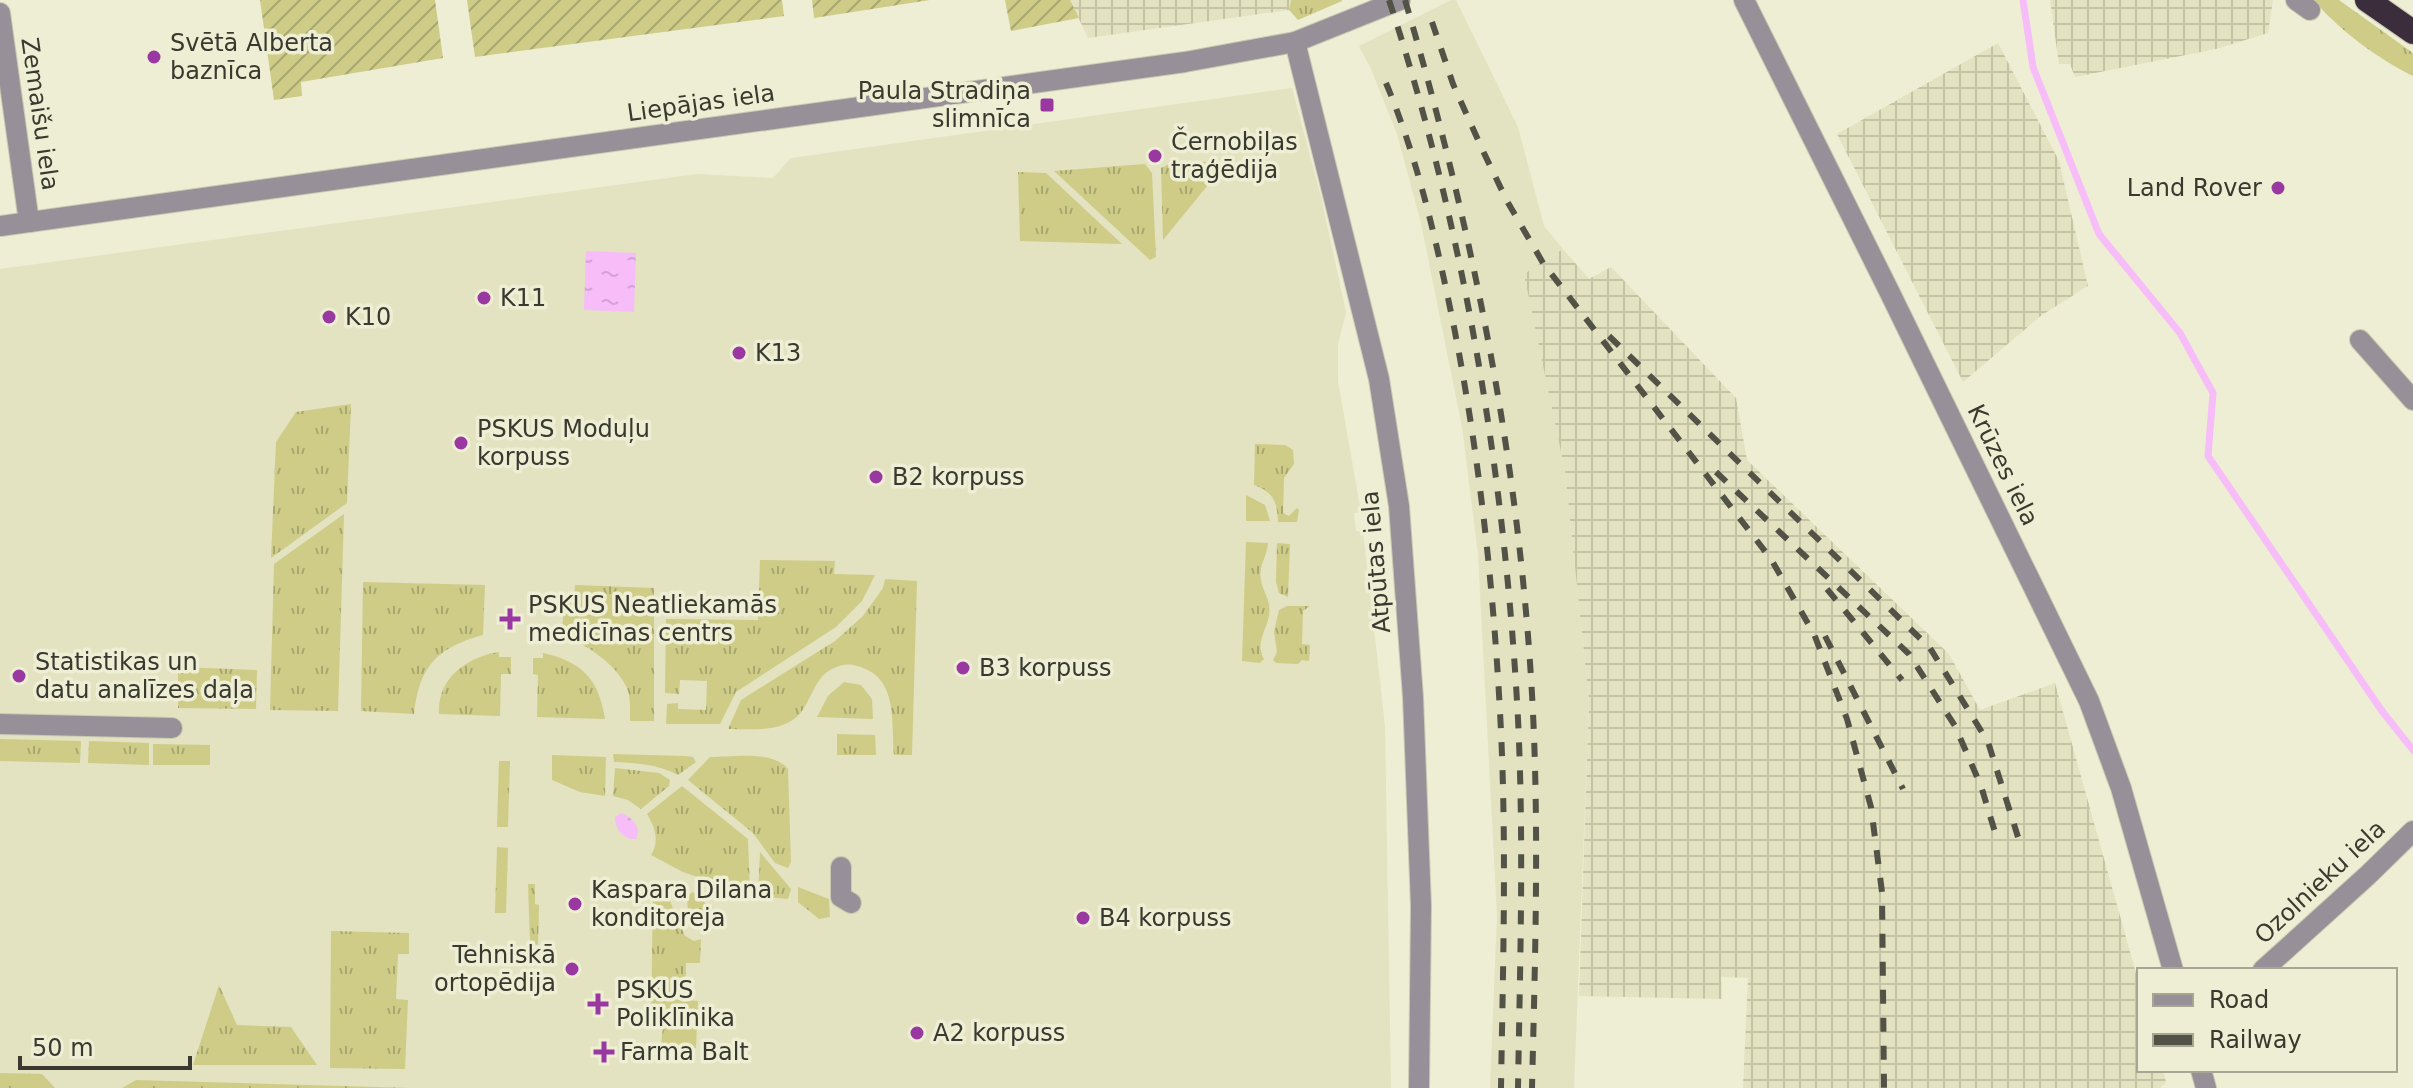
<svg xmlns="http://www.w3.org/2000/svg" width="2413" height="1088" font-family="'DejaVu Sans',sans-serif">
<defs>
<pattern id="industrial-grid" width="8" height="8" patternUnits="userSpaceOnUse" patternTransform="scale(2)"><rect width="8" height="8" fill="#e3e2c1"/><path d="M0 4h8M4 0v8" fill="none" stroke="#c4c3a6"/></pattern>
<pattern id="grass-tufts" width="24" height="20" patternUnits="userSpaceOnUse" patternTransform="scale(2)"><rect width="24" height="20" fill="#cecc87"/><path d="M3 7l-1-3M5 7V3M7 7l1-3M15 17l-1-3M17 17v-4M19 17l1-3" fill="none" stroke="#a8a76f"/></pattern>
<pattern id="garden-furrows" width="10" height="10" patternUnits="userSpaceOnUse" patternTransform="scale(2)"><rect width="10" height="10" fill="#cecc87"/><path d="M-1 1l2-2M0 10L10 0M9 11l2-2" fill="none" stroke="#a8a76f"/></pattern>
<pattern id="water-ripples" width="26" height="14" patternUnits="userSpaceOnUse" patternTransform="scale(2)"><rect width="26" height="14" fill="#f6bdf9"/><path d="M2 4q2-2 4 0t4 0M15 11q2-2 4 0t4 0" fill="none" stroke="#d4a3d6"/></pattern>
</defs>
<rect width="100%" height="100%" fill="#eeeed4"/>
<g fill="#e3e2c1">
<polygon points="1451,0 1456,0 1518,127 1544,226 1563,249 1525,274 1565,471 1589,701 1574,1088 1490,1088 1497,916 1478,554 1462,427 1421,223 1397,134 1371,69 1359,46"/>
<polygon points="1292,88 1321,197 1346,312 1338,344 1338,381 1361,512 1354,513 1356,531 1363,531 1385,726 1391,1088 0,1088 0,269 697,174 773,178 791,158"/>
</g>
<g fill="url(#industrial-grid)">
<polygon points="1070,0 1291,0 1289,10 1088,38"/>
<polygon points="2050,0 2273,0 2268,33 2216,49 2075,77 2070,64 2059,64"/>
<polygon points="1998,43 2059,161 2088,286 2042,315 1963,382 1837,134"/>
<polygon points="1563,249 1589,279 1611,267 1736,398 1747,460 1949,654 1980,710 2055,683 2139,984 2139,1070 2163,1070 2166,1082 2160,1088 1743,1088 1748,978 1721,977 1722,999 1579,996 1589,701 1565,471 1524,274"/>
</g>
<g fill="url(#grass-tufts)">
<polygon points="1291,0 1342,0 1342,1 1298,20 1289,10"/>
<path d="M2314,0H2339L2413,53V76C2381,61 2336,28 2314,0Z"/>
<polygon points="1221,161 1221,169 1163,240 1161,168 1169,164"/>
<polygon points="1145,164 1152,173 1156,257 1150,260 1054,171"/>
<polygon points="1018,172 1046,173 1122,244 1020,241"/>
<polygon points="351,404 347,503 271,558 276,442 296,412"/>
<path d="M1255,444L1285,445L1293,450L1294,464L1284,478L1283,513L1289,516L1297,508L1299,510L1297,522H1278C1277,501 1274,493 1254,485Z"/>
<polygon points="1246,495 1265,505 1270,521 1246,521"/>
<polygon points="344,514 338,711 270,710 274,564"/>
<path d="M1246,542L1268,543C1267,557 1258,566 1261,580C1263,593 1272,601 1269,616C1266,631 1255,644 1264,659L1260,663L1242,661Z"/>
<polygon points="1277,543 1290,544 1288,597 1279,593 1276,582"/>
<polygon points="760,560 835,561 834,574 875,575 862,601 836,627 736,692 720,724 666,724 667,704 678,703 678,709 706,710 707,681 680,680 679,694 665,693 666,619 758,620"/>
<path d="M885,579L917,581L912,755H894C891,719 899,674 853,665C842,663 828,669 821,678C811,690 807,710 794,719C777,732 748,729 728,729L741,700L835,641L863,616L883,588Z"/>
<path d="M363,582L485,585L483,635C438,647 419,666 414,714L361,711Z"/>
<path d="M575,585L654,588V721H630C630,711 631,698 627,688C616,663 585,645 562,633L564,602L574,601Z"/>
<polygon points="1287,606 1310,606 1303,611 1302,644 1310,645 1309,661 1302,660 1298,664 1276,663 1273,660 1277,652 1274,632 1279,610"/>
<path d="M499,652V657H511V674H501L500,716L439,714C437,678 467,657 499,652Z"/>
<path d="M543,653C583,662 599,680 605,719L537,717L538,675L533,674V658H543Z"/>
<polygon points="178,667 257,670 256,709 178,708"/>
<polygon points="844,682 861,685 872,699 873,719 817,717 828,696"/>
<polygon points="837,734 875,735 876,755 837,755"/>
<polygon points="0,739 81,741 80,763 0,761"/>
<polygon points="89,741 149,743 149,765 88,763"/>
<polygon points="153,744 210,745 210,765 153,765"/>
<path d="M613,754L685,756L693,757L696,762L678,775C657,764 637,763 614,762Z"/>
<polygon points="552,755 606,757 605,796 580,792 552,780"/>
<path d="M710,757C733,757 772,750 788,769L791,862L788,868L775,863L753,833L688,780Z"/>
<polygon points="499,761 510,761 508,827 497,827"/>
<polygon points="615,768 659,773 670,780 669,786 641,809 628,800 613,796"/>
<path d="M682,786L748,839L750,892L747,894L683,872L651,855C660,841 655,827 647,814Z"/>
<polygon points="497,847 508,848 506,913 495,913"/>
<polygon points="760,852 791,889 788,899 758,896"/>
<polygon points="528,884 535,884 535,904 539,905 538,945 530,944"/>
<polygon points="653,886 670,901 685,936 694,941 701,939 700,963 686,963 685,1000 698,1001 696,1048 661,1045 663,1027 651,1027"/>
<polygon points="798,887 829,899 830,917 819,919 798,902"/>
<path d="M692,892C702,895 705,902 709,912L706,922L695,920L688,913L687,897Z"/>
<polygon points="331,931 409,933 409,954 398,954 396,999 408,1000 405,1069 330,1068"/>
<polygon points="219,985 237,1025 291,1027 317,1065 193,1065"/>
<polygon points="0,1073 42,1074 55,1088 0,1088"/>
<polygon points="136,1080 412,1088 122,1088"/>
</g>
<g fill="url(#garden-furrows)">
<polygon points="260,0 435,0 443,58 301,82 302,96 274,100"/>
<polygon points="467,0 782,0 784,16 475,57"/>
<polygon points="812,0 930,0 814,18"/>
<polygon points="1005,0 1070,0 1079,18 1011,31"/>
</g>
<g fill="url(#water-ripples)">
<polygon points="586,251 636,253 634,312 584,310"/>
<path d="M621,813C632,817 642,827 636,839C624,840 615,830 615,817Z"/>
</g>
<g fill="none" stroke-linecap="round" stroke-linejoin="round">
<polyline stroke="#f6bdf9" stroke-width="7" points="2023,0 2033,67 2099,234 2180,333 2213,393 2208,456 2382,711 2413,750"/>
<g stroke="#cacab3" stroke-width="22">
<g id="minor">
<polyline points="1744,0 1890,293 2089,701 2121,788 2173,970"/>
<polyline points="2296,0 2310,10"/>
<polyline points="0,13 29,222"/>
<polyline points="1295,42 1379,379 1399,506 1413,697 1421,906 1419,1088"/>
<polyline points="0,226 1185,62 1295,42 1400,0"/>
<polyline points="2360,340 2413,400"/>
<polyline points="0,724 172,728"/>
<polyline points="841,867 841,897 851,903"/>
<polyline points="2263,970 2368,875 2413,831"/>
<polyline points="2201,1070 2206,1088"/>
</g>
</g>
<g stroke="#cacab3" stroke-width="26">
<polyline id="highway" points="2367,0 2413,32"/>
</g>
<use href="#minor" stroke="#989098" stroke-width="20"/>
<use href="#highway" stroke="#3c2d3d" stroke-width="24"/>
<g stroke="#525246" stroke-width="6" stroke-dasharray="14 14" stroke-linecap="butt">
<path d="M1389,0C1465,231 1505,476 1518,719C1524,842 1520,965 1518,1088"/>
<path d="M1405,0C1474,233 1521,470 1533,713C1539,838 1535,963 1532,1088"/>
<polyline points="1432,22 1453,84 1483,151 1507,201 1543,263 1771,559 1814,634 1847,719 1871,807 1882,892 1884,1088"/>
<path d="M1386,83C1419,162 1437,244 1454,327C1479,454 1493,583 1500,712C1507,837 1503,963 1501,1088"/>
<polyline points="1609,336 1930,648 1988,742 2018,837"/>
<polyline points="1716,472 1909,654 1955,726 1981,786 1998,842"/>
<polyline points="1827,589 1902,680"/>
<polyline points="1825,636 1903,789"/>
</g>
</g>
<g fill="#9838a0" stroke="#eeeed4" stroke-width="3">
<circle cx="154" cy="57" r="8"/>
<rect x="1039" y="97" width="16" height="16" rx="4"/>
<circle cx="1155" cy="156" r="8"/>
<circle cx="2278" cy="188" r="8"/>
<circle cx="484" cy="298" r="8"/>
<circle cx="329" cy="317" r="8"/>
<circle cx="739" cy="353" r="8"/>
<circle cx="461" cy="443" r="8"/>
<circle cx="876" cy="477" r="8"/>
<path d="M506 607h8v8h8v8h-8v8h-8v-8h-8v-8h8z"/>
<circle cx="963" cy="668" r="8"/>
<circle cx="19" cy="676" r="8"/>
<circle cx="575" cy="904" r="8"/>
<circle cx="1083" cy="918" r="8"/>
<circle cx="572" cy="969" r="8"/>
<path d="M594 992h8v8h8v8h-8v8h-8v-8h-8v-8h8z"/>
<circle cx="917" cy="1033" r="8"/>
<path d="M600 1040h8v8h8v8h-8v8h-8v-8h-8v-8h8z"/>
</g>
<g text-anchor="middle" stroke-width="7" stroke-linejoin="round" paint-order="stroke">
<g font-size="24" fill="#39392f" stroke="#eeeed4" text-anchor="start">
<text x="170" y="51">Svētā Alberta<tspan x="170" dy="28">baznīca</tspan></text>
<text x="1031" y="99" text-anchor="end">Paula Stradiņa<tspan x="1031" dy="28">slimnīca</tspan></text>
<text x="1171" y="150">Černobiļas<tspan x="1171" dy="28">traģēdija</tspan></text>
<text x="2262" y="196" text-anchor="end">Land Rover</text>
<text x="500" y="306">K11</text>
<text x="345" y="325">K10</text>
<text x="755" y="361">K13</text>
<text x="477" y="437">PSKUS Moduļu<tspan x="477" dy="28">korpuss</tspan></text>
<text x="892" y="485">B2 korpuss</text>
<text x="528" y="613">PSKUS Neatliekamās<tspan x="528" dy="28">medicīnas centrs</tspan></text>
<text x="35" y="670">Statistikas un<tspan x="35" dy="28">datu analīzes daļa</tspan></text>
<text x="979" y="676">B3 korpuss</text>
<text x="591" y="898">Kaspara Dilana<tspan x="591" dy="28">konditoreja</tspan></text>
<text x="1099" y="926">B4 korpuss</text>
<text x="556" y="963" text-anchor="end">Tehniskā<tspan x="556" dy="28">ortopēdija</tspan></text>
<text x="616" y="998">PSKUS<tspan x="616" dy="28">Poliklīnika</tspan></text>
<text x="933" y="1041">A2 korpuss</text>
<text x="620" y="1060">Farma Balt</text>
</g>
<g font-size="24" fill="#39392f" stroke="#eeeed4">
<text transform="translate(701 103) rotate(-8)" y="8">Liepājas iela</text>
<text transform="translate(40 114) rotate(82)" y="8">Zemaišu iela</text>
<text transform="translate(2003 465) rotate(64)" y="8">Krūzes iela</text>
<text transform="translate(1376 562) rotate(-95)" y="8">Atpūtas iela</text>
<text transform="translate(2320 882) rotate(-43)" y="8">Ozolnieku iela</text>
</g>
</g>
<rect x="2137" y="968" width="260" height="104" fill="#eeeed4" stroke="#a6a692" stroke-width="2"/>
<rect x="2153" y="994" width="40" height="12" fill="#989098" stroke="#a6a692" stroke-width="2"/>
<text x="2209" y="1008" font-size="24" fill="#39392f">Road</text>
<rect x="2153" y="1034" width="40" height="12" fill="#525246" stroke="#a6a692" stroke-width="2"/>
<text x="2209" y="1048" font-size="24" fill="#39392f">Railway</text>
<path d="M20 1056v12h170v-12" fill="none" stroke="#39392f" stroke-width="4"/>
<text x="32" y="1056" font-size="24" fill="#39392f" stroke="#eeeed4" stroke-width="6" paint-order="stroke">50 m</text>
</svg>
